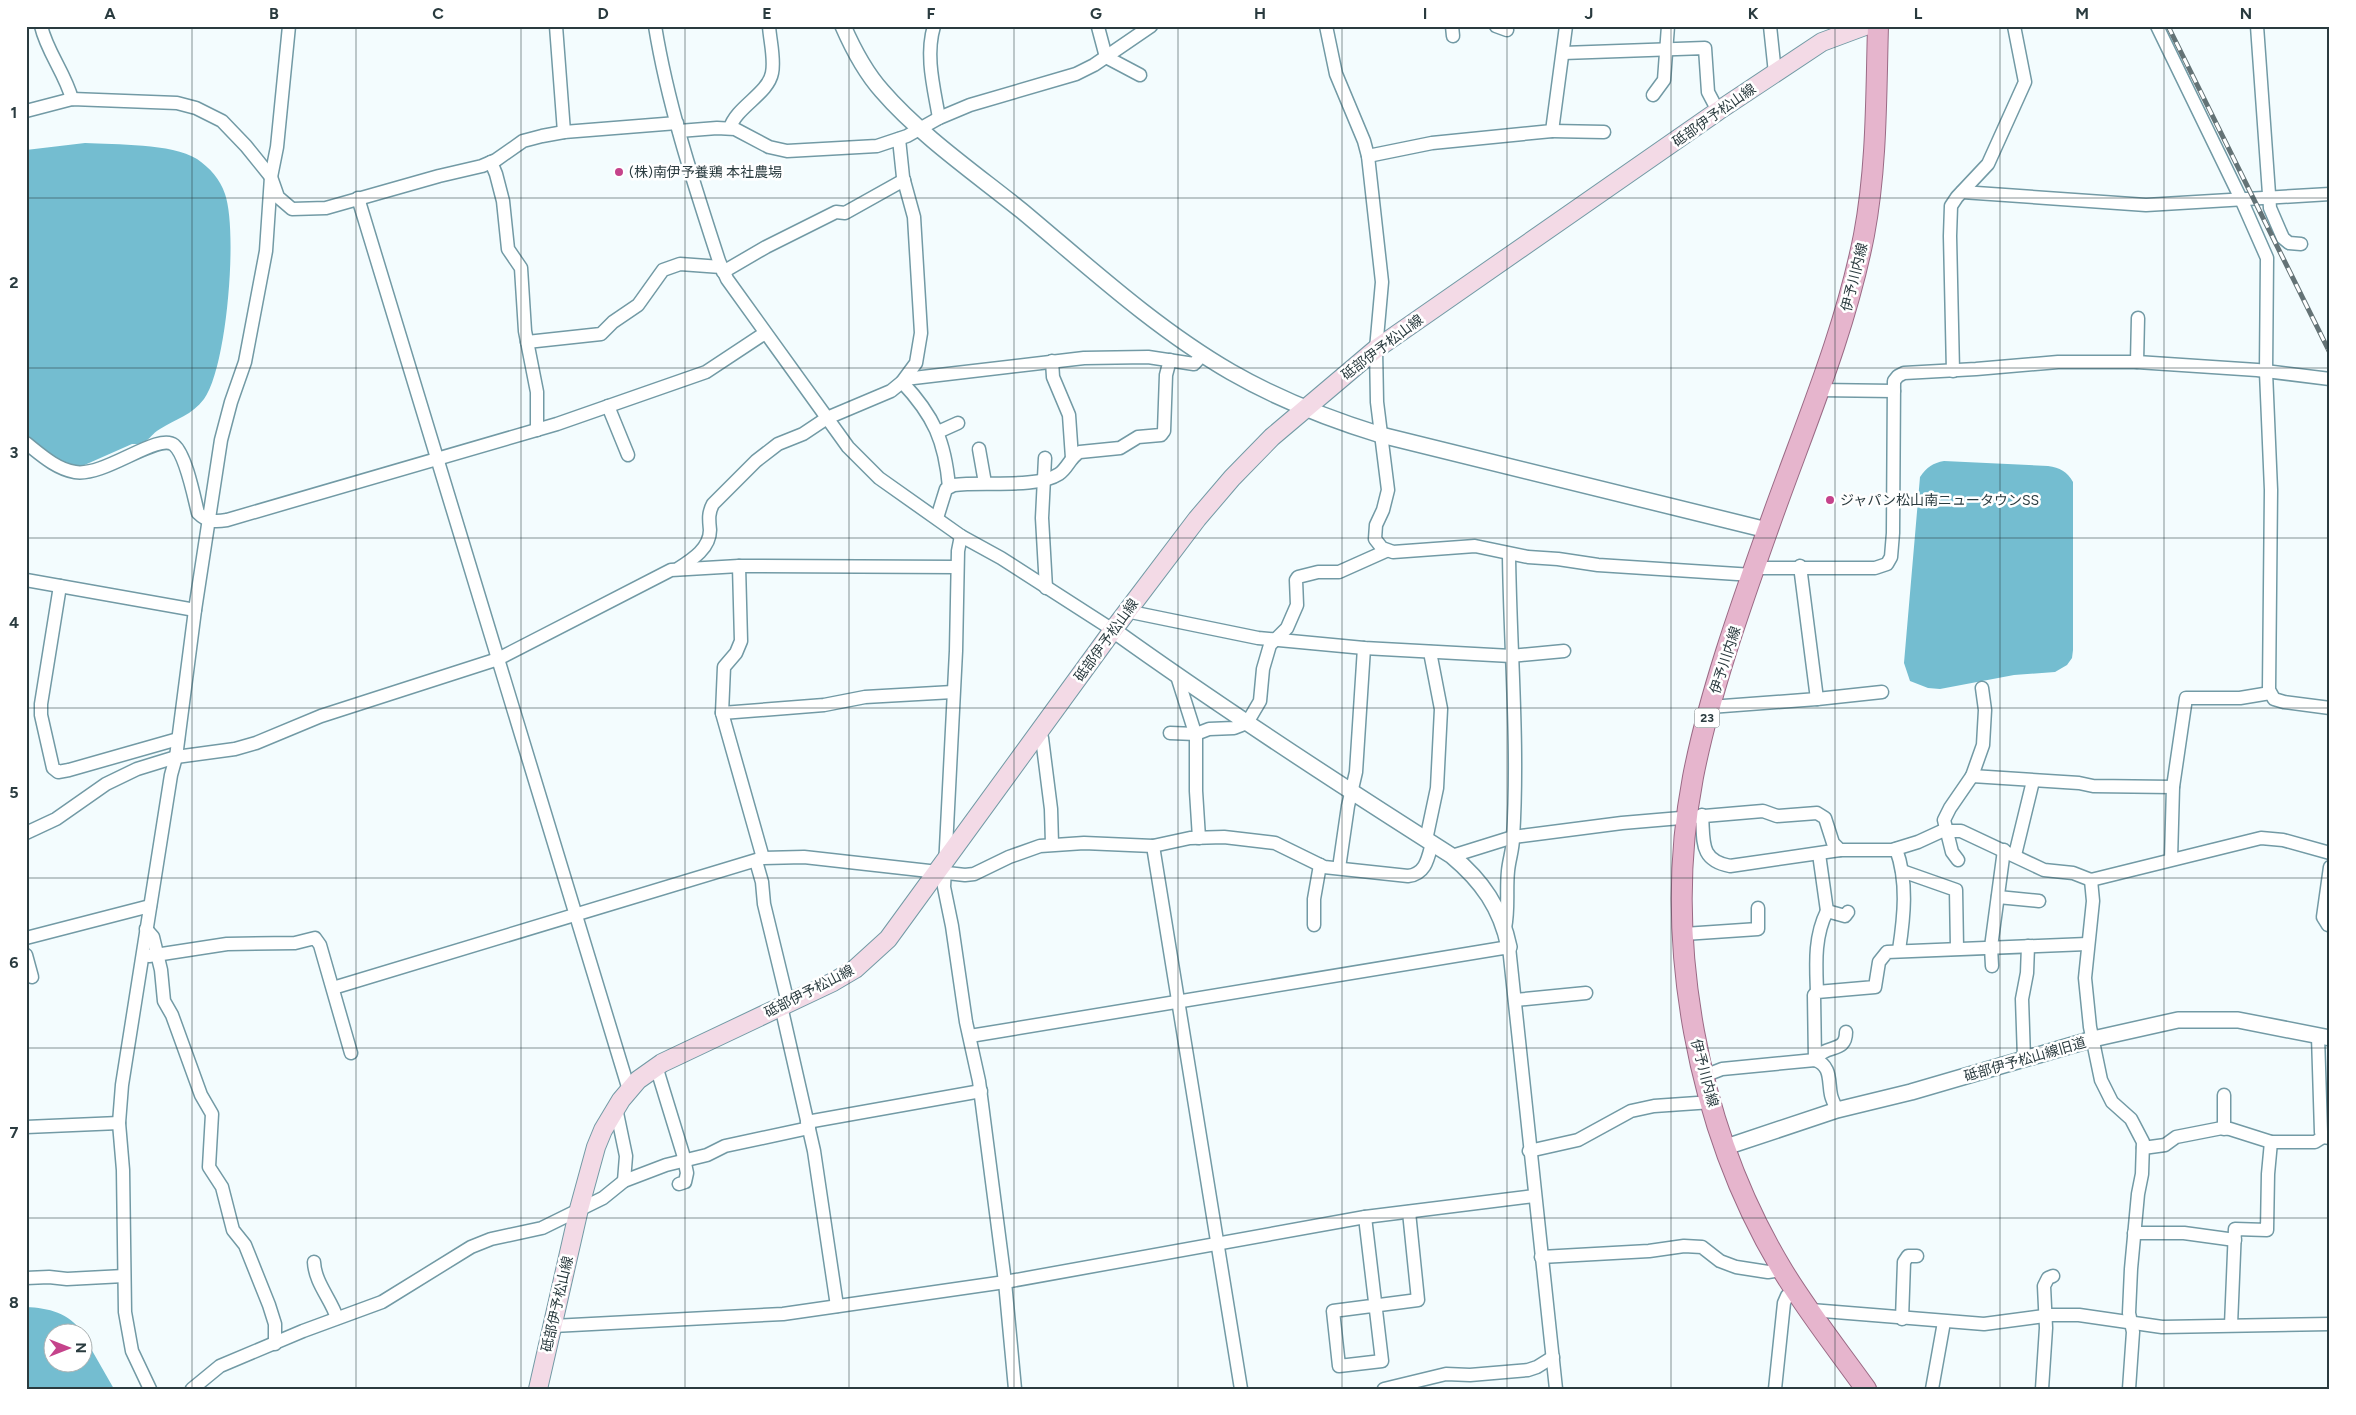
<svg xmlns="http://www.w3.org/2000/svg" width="2356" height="1415" font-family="Figtree,'Noto Sans JP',sans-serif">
<rect width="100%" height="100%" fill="#f3fcfe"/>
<g fill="#74bdd0">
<path d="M85,143C116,145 171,143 197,159C210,168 220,179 225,194C238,231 227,368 204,399C192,415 176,419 160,429C148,436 149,445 132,444L80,467L60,462L26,437V150Z"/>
<path d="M1944,461L2048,466C2060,468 2067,471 2073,482V650L2072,658L2067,665L2055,672L2014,675L1940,689L1928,688L1910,681L1904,663L1920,477C1927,467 1933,463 1944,461Z"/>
<path d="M26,1307C49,1308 69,1313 82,1332H52V1362H82V1333L114,1389H26Z"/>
</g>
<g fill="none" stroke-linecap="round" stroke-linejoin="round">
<g stroke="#729aa5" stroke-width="15">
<g id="minor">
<path d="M41,26C47,52 65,73 72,99"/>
<polyline points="556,26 564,132"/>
<path d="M655,26C668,106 694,184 719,261L727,279L848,447L879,478L961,536L1001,558L1113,630"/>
<path d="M934,26C925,56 934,88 939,118"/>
<polyline points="1099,26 1098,27 1106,57 1140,75"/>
<polyline points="1326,26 1336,74 1364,141 1368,156 1382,282 1376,349 1377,402 1388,490 1383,510 1376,525 1375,539 1382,548 1393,552 1475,546 1528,557 1558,559 1598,565 1753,575"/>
<polyline points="1452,26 1453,36"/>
<polyline points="1496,26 1507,30"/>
<polyline points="1770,26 1775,73"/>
<polyline points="2157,26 2241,199 2267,258 2266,372 2271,490 2269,690 2274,699 2284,702 2330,708"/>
<polyline points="2257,26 2270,208 2283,238 2289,243 2301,244"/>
<polyline points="1563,53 1705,48 1708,92 1718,111"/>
<polyline points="1653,95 1664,80 1668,26"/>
<polyline points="26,111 72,99 177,103 196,108 222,121 246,146 271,177 278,197 292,209 326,208 439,176 482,166 496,160 523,141 542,136 564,132 677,123"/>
<path d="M730,128C736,107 768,94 772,73C775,59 770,41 769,26"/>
<polyline points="679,131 717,128 735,129 769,147 787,151 877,146 907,136 939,118 970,105 1076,74 1094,65 1151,26"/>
<polyline points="1552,131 1604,132"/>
<polyline points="1368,156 1432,143 1552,131 1566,26"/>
<polyline points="491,162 496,174 503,201 508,249 521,268 525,331 537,392 537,430"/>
<polyline points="1962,192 2146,205 2330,194"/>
<polyline points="358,198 629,1090"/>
<polyline points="723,272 766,247 836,212 845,213 904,180"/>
<polyline points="527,342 601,334 613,322 638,305 663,270 680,264 721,267"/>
<polyline points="1052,361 1053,377 1069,415 1072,458"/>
<polyline points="2137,362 2138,318"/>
<polyline points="1953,371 1950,236 1951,206 1957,197 1988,164 2025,82 2014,26"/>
<polyline points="905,379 1084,358 1148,357 1194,364 1203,354"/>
<path d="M902,382C934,416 945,441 949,487"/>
<polyline points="1819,390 1894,391"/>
<polyline points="608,406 628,455"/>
<polyline points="938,432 958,423"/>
<path d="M26,443C40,454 56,469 75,472C105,477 158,432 174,445C186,455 194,497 198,513C207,522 215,522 227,520L557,424L706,372L765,333"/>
<polyline points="979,449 985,483"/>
<polyline points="1045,458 1042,518 1046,588"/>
<path d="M937,518L946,489L954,485C982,481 1036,489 1059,474C1068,468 1070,457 1080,452L1120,448L1138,437L1161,435L1164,431L1166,375L1170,360"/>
<polyline points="961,536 958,551 956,651 944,887 952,926 966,1022 979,1081 1005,1282 1015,1389"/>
<polyline points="739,566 741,641 736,653 724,667 722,713 763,858"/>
<path d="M679,568C693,559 710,548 710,530C709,520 708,513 713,504L756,461L778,444L803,434L827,418L891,391L902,382L916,363L921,333L914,217L903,177L899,139"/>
<polyline points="1755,568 1875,568 1887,564 1891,557 1893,533 1894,381 1898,376 1904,373 1976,369 2058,362 2137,362 2257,370 2330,379"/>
<polyline points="26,580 195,610"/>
<polyline points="60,586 41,704 41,715 53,768 58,772 69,770 178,739"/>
<polyline points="1126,611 1258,638 1364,648 1511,656 1564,651"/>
<polyline points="1177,676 1196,736 1196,791 1199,838"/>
<polyline points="1817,699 1882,692"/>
<polyline points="1710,707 1817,699 1800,566"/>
<polyline points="722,713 824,705 865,697 953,692"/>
<polyline points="1170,733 1196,734 1209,729 1234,728 1247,723 1260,701 1263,669 1270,645 1287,628 1297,605 1296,580 1298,577 1318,572 1339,572 1386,551"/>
<polyline points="1037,735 1042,738 1051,809 1052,844"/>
<polyline points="1972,776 2079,783 2093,786 2173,787"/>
<path d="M1702,815C1704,841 1699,860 1730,866L1840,850"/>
<polyline points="26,833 56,819 106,784 137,769 176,757 235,749 256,743 321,716 498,659 671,570 739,566 957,567"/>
<polyline points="1426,840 1437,788 1441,709 1430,652"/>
<polyline points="1153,846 1241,1389"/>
<path d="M1896,849C1908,881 1904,917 1899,950"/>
<polyline points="1819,854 1827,911"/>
<polyline points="2015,855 2033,781"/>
<polyline points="1452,856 1513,837 1622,823 1763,811 1777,816 1817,813 1825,818 1833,843 1840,850 1892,850 1918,842 1942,831 1961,831 2044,870 2073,873 2091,880 2261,838 2283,840 2330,853"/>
<polyline points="2171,859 2173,787 2186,698 2240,698 2270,693"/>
<polyline points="1958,860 1952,852 1944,820 1950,808 1972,776 1983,745 1985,710 1982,688"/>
<polyline points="756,861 762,882 764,904 788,1003"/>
<polyline points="1339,868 1348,806 1356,772 1364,648"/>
<polyline points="1902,871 1956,890 1957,948"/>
<polyline points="2091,880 2093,901 2085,978 2090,1027 2101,1080 2112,1102 2131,1119 2143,1142 2142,1174 2138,1194 2131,1269 2129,1313 2133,1332 2129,1389"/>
<polyline points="1998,897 2039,901"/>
<polyline points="1314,925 1314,899 1320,865"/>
<polyline points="2328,925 2323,917 2330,867"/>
<path d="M1505,928C1509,909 1506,890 1508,871C1509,860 1513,849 1513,838C1519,743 1510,648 1509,554"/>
<polyline points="146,929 153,937 161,970 164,1001 172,1015 201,1095 212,1114 209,1167 222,1187 233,1230 245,1245 269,1305 275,1324 275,1344"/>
<polyline points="1684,934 1758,929 1758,908"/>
<polyline points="26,938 150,906"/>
<polyline points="26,955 32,977"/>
<polyline points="149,956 227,944 295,943 315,938 320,945 351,1053"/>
<polyline points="1992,966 1991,947 2004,850"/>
<path d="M333,988L763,858L804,857L965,875L974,874L1009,857L1040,846L1084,843L1153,846L1190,838L1224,837L1275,843L1324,867L1408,876C1426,874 1428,858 1432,843"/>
<path d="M1817,992C1816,964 1814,937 1827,911L1845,916L1848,912"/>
<polyline points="1515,1000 1586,993"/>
<polyline points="781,1006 814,1151 837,1306"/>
<polyline points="970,1036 1509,947 1556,1389"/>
<polyline points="2318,1036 2321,1132 2323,1137 2330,1138"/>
<polyline points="2024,1058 2022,999 2027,973 2028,946"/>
<polyline points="1815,1060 1814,995 1817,992 1875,987 1879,962 1887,952 2087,944"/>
<path d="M1815,1060C1826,1043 1846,1054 1846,1032"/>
<polyline points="656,1066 683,1154 687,1173 685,1182 679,1184"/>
<path d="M1704,1076L1722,1069L1815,1060C1832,1066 1828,1081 1831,1095C1832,1100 1835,1105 1837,1110"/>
<polyline points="2224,1095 2224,1129"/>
<polyline points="616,1108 626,1156 624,1181"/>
<polyline points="807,1122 981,1091"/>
<polyline points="26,1127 119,1123"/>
<polyline points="2143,1148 2165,1145 2176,1137 2222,1128 2230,1129 2271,1142 2315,1142 2323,1137"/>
<polyline points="1529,1151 1578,1140 1631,1111 1654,1106 1712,1102"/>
<polyline points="1365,1217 1382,1361 1339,1366 1333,1311 1418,1300 1409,1212"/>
<polyline points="2134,1233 2184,1233 2235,1240"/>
<polyline points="1541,1257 1649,1251 1684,1246 1702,1247 1720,1261 1736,1267 1768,1272 1782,1270"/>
<path d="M314,1262C315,1283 331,1299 337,1318"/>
<polyline points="26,1278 49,1277 67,1279 124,1276"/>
<polyline points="1811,1310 1984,1324 2052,1315 2079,1315 2162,1327 2330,1324"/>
<polyline points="1902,1319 1904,1262 1908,1256 1917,1256"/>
<polyline points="2231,1325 2235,1229 2267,1230 2268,1174 2271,1142"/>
<polyline points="553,1326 783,1314 1005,1282 1365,1217 1534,1196"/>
<polyline points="150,1389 132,1351 125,1312 123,1170 119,1123 122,1085 171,775 176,757 195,610 221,440 231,402 245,362 266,251 271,177 277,147 289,26"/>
<polyline points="192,1389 220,1366 303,1331 382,1302 471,1247 491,1239 542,1228 603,1198 624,1181 666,1165 707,1155 725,1146 809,1128"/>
<polyline points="1384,1389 1446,1374 1470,1375 1528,1370 1537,1367 1553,1357"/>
<polyline points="1775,1389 1784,1303 1787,1296 1795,1289"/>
<polyline points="1932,1389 1944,1322"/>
<polyline points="2042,1389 2046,1328 2044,1286 2048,1278 2053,1276"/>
</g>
</g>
<g stroke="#729aa5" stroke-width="18">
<g id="tertiary">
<path d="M843,26C853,49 865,72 882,91C920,135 976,174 1022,211C1089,267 1155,328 1231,372C1278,399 1329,419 1381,435L1767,530"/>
<path d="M1113,630C1223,709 1337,783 1452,856C1482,881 1501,908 1509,947"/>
<polyline points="1726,1147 1837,1110 1911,1092 2093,1039 2178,1020 2238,1020 2330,1038"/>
</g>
</g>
<g stroke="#729aa5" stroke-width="20">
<polyline id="secondary" points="538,1389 579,1209 596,1147 603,1130 621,1100 638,1080 662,1063 833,982 855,969 888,939 1113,630 1197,519 1232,478 1272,437 1376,349 1718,111 1822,42 1865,26"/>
</g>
<g stroke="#9a6a85" stroke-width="22">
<path id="primary" d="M1866,1389C1838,1350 1808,1312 1783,1271C1697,1129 1662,941 1693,777C1709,695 1740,608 1768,529C1802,432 1844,337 1864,235C1877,166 1876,96 1878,26"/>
</g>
<use href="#minor" stroke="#fff" stroke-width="12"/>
<use href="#tertiary" stroke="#fff" stroke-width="15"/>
<use href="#secondary" stroke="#f3dae6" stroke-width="18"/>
<use href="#primary" stroke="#e6b5cd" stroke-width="20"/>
<g stroke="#647376" stroke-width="5">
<polyline id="rail" points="2168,26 2330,353"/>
</g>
<use href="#rail" stroke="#fff" stroke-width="3" stroke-dasharray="9" stroke-linecap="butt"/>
</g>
<path fill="none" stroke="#2a3b3f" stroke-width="1" stroke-opacity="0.55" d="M192,26V1389M356,26V1389M521,26V1389M685,26V1389M849,26V1389M1014,26V1389M1178,26V1389M1342,26V1389M1507,26V1389M1671,26V1389M1835,26V1389M2000,26V1389M2164,26V1389M26,198H2330M26,368H2330M26,538H2330M26,708H2330M26,878H2330M26,1048H2330M26,1218H2330"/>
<g fill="#c5438b" stroke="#fff" stroke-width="2">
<circle cx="619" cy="172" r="5"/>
<circle cx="1830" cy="500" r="5"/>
</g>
<g text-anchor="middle" stroke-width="5" stroke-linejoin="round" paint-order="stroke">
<rect fill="#fff" stroke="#6a7679" stroke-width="1" x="1694.5" y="708.5" width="25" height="19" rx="4"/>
<g font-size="12" font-weight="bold" fill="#2a3b3f">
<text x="1707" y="722">23</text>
</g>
<g font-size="14" fill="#2a3b3f" stroke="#fff">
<text transform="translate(1714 115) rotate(-35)" y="5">砥部伊予松山線</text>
<text transform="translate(1854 277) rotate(-76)" y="5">伊予川内線</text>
<text transform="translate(1382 347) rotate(-37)" y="5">砥部伊予松山線</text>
<text transform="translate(1106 640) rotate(-54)" y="5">砥部伊予松山線</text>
<text transform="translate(1725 660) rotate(-72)" y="5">伊予川内線</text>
<text transform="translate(809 991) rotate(-27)" y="5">砥部伊予松山線</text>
<text transform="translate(2025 1059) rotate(-16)" y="5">砥部伊予松山線旧道</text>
<text transform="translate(1705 1073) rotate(75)" y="5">伊予川内線</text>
<text transform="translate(557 1304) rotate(-77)" y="5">砥部伊予松山線</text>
</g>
<g font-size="14" fill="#2a3b3f" stroke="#fff" text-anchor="start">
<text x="629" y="177">(株)南伊予養鶏 本社農場</text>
<text x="1840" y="505">ジャパン松山南ニュータウンSS</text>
</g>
</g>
<rect width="2356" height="1415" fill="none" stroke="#ffffff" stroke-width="55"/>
<g transform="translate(68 1348) rotate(90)"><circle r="24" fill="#ffffff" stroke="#aab1b2"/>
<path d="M0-4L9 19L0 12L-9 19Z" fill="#c5438b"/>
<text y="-8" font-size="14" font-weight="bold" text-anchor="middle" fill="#2a3b3f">N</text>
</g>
<rect x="28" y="28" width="2300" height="1360" fill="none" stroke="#2a3b3f" stroke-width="2"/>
<g font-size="16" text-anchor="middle" font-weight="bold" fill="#2a3b3f">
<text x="110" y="19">A</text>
<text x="274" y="19">B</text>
<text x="438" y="19">C</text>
<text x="603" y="19">D</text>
<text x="767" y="19">E</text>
<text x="931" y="19">F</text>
<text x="1096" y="19">G</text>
<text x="1260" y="19">H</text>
<text x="1425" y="19">I</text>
<text x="1589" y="19">J</text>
<text x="1753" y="19">K</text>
<text x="1918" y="19">L</text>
<text x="2082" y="19">M</text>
<text x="2246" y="19">N</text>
<text x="14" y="118">1</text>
<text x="14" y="288">2</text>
<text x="14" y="458">3</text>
<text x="14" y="628">4</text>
<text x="14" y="798">5</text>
<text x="14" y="968">6</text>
<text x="14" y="1138">7</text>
<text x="14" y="1308">8</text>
</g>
</svg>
